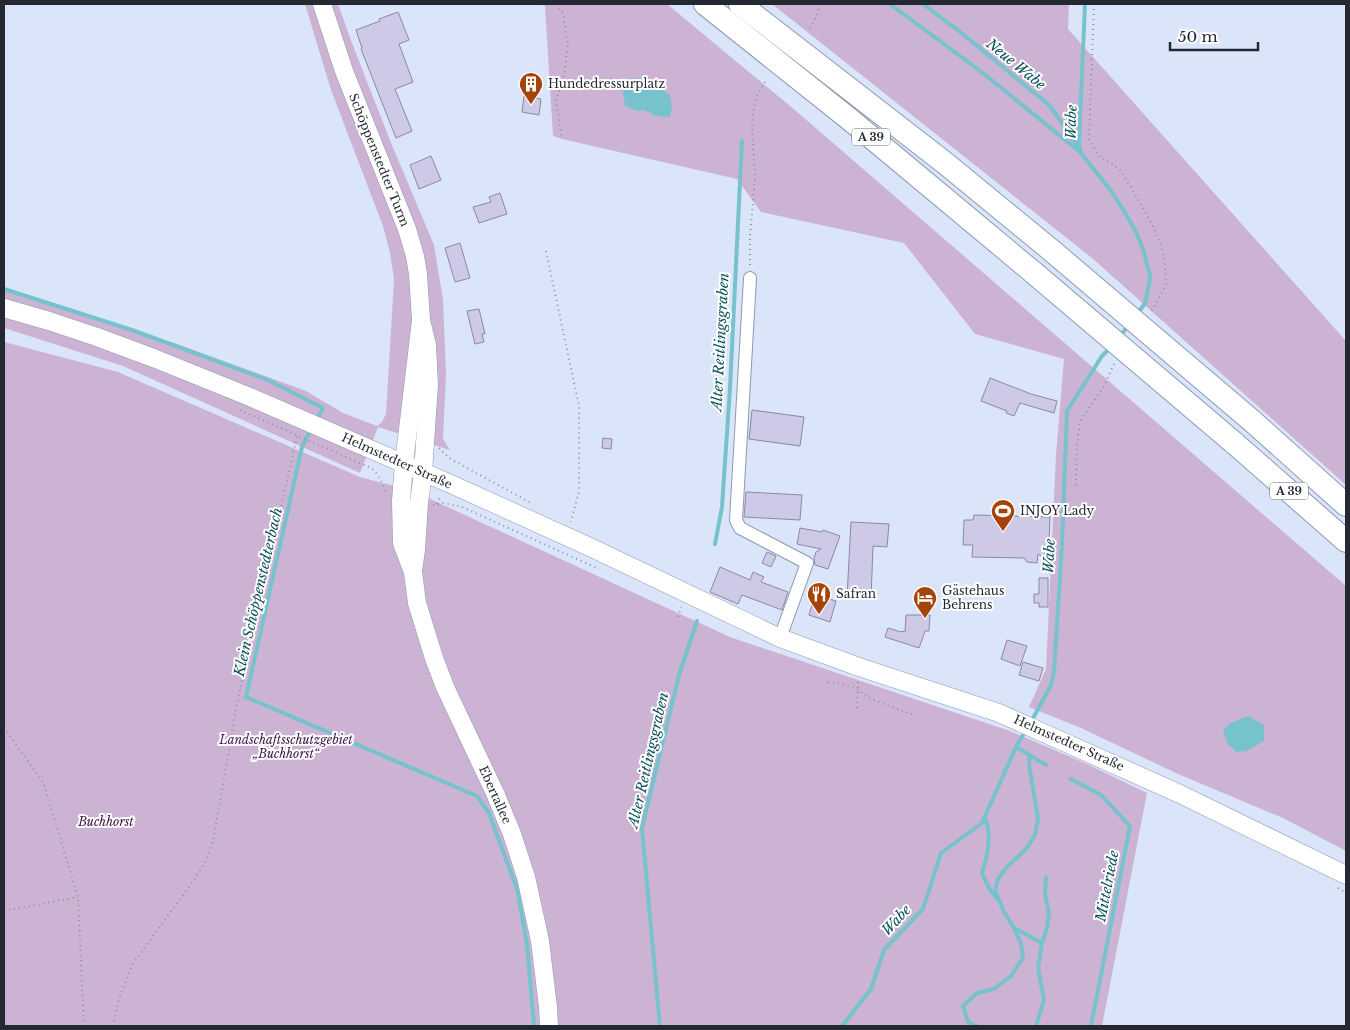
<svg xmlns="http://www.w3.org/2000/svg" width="1350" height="1030" font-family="'Libre Baskerville',serif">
<rect width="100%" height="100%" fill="#dae5fa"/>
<g fill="#cdb3d3">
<polygon points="305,4 338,4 352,43 389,138 434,245 443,300 446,374 443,439 450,450 378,427 360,473 123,366 4,328 4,289 177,344 306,391 343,413 377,426 382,422 386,414 394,279 390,253 383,226 331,90"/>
<polygon points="540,4 667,4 796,111 1346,586 1346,851 1283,818 1178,774 1081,728 1029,707 1046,669 1056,454 1064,359 975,334 904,243 761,212 737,179 562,139 553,136 545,6"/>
<polygon points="772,4 1069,4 1068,29 1346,341 1346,485 1092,258"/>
<polygon points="4,342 118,372 360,477 398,487 426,497 730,637 1010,731 1087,764 1147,793 1102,1026 4,1026"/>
</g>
<g fill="#76c2cd">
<polygon points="641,78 662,89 670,95 672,107 670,117 656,116 644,110 637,111 625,106 623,94 624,85 632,79"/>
<polygon points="1248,716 1264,725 1264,741 1247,751 1236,752 1227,743 1223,730 1231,723"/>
</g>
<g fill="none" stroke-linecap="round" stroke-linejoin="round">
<g stroke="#76c2cd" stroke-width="4">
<polyline points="890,4 983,73 1081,153"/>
<polyline points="923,4 959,31 1049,105 1070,134 1079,149"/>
<polyline points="1085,4 1079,143 1081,153 1111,191 1124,211 1136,232 1143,249 1150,275 1149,285 1145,303 1138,313"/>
<polyline points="4,289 132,330 268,380 323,408 316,421"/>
<polyline points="1119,337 1129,325"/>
<polyline points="311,429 302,447 246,697 477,796 489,813 517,889 527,944 534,1026"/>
<polyline points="715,544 722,507 730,388 742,141"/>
<polyline points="1031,722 1051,685 1054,671 1062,545 1067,411 1102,356 1110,348"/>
<polyline points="1016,747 1046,765"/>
<polyline points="1071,779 1101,795 1130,826 1091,1026"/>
<path d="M985,817C992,836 988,854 982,873L989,888L997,899"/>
<polyline points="1014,928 1042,943 1038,968 1044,1000 1036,1026"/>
<polyline points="1042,943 1047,928 1049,914 1045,893 1046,878"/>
<polyline points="660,1026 642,828 679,675 697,621"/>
<polyline points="842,1026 871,989 884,950 923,909 941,853 982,823 1016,747 1026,730"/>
<polyline points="976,1026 968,1022 963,1006 977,993 994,989 1011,976 1023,958 1021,944 1014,928 1004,912 995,890 998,879 1006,868 1026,849 1035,835 1038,819 1029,764 1030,755"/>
</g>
</g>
<g fill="#cdc9e6" stroke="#8c88a3">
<polygon points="398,12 409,40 399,44 413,82 395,89 412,131 396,138 361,49 362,48 356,30 380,21 379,19"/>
<polygon points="524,96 541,99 539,115 522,112"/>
<polygon points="431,156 441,180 419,189 410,165"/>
<polygon points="500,193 507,214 479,223 473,207 491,202 489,197"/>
<polygon points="460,243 470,278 455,282 445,248"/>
<polygon points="479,309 485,334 482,334 484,342 475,344 467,311"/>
<polygon points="990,378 1031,394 1057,401 1054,413 1020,403 1014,416 1006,413 1007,411 981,401"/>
<polygon points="752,410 804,417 800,446 749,439"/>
<polygon points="603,438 612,439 611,449 602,448"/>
<polygon points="746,492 802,495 800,520 744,517"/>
<polygon points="974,515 1050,517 1049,541 1046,545 1048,546 1043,557 1038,554 1037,563 1027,562 1024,558 972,557 973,545 963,545 964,520 973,520"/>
<polygon points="851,522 889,524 887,547 873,546 871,599 847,597"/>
<polygon points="800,528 822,532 823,530 840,536 828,569 815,565 814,558 816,552 821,549 797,544"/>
<polygon points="767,552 776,556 771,567 762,563"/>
<polygon points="720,567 750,580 753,572 764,577 761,582 788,592 782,610 742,595 738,604 710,592"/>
<polygon points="1039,578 1048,578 1048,607 1039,607 1039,603 1034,603 1034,594 1039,594"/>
<polygon points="815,595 836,601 830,622 809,615"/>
<polygon points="906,615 930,615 929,631 925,631 919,648 885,637 888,628 901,632 902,631 905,632"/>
<polygon points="1007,640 1027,646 1020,666 1001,659"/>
<polygon points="1023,662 1043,668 1039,681 1019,675"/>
</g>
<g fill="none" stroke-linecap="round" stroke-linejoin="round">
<g stroke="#8d9ab3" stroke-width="14">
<polyline id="street" points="750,278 736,520 740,528 807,563 780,638"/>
</g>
<g stroke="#8d9ab3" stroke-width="19">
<g id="secondary">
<polyline points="322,4 344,71 407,229 415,256 418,274 421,320 427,345 429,385 423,472 419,503 416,550 413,570"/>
<polyline points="4,308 49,321 97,337 156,359 250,397 453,485 592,548 780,638 859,667 999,713 1180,794 1346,875"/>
<polyline points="421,320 404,463 401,501 402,543 413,572 417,603 434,658 445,687 495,793 512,834 526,877 540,941 548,1007 549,1026"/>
</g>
</g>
<g stroke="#8d9ab3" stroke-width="24">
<g id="highway">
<polyline points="705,4 848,118 1034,273"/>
<polyline points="740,4 945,163 1051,250"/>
<polyline points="1251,420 1346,505"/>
<polyline points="1233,442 1346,541"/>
</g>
</g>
<g stroke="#8891a1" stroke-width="2" stroke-dasharray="1 4" stroke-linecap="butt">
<polyline points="556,4 563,13 568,46 564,75 556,101 562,139"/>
<polyline points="1094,4 1089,139 1100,158 1112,164 1121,171 1151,222 1161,245 1165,263 1166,285 1153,309 1150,312"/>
<polyline points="810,28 817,15 820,4"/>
<polyline points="546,251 579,406 579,491 571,522"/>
<polyline points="750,265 750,237 755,178 752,127 753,113 756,98 765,82"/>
<path d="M240,410L371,468C380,475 383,484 386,495"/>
<polyline points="439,448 449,458 531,503"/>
<polyline points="1076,485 1077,446 1080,421 1104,386 1115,362"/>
<polyline points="437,504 441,495"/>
<polyline points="433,505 437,505 443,503 462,507 599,569"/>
<polyline points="678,617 681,607"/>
<polyline points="828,682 842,684 857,689 869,698 894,708 915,715"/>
<polyline points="857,708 858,681"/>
<polyline points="4,728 43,782 78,897 84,1026"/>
<polyline points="1338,888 1346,893"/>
<polyline points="4,911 78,897"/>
<polyline points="113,1026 118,1002 132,965 194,880 205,862 213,841 237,704 297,436"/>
</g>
<use href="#street" stroke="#fff" stroke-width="12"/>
<use href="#secondary" stroke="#fff" stroke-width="18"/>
<use href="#highway" stroke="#fff" stroke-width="22"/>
<g stroke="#8d9ab3" stroke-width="24" stroke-linecap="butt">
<g id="highway-bridge">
<polyline points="1051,250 1251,420"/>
<polyline points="1034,273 1233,442"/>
</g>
</g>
<use href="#highway-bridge" stroke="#fff" stroke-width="22"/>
</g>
<defs>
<g id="building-pin" transform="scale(1.25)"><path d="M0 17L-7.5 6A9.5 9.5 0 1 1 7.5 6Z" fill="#a64308" stroke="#fff"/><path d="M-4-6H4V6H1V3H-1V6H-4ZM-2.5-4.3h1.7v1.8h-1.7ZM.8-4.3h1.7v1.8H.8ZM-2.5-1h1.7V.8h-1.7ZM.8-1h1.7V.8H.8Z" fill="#fff"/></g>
<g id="stadium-pin" transform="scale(1.25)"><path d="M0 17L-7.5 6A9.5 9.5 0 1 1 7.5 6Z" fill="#a64308" stroke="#fff"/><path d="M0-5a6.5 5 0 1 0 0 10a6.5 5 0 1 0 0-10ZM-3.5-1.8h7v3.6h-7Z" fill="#fff"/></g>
<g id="restaurant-pin" transform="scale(1.25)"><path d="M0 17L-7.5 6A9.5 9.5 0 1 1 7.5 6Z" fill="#a64308" stroke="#fff"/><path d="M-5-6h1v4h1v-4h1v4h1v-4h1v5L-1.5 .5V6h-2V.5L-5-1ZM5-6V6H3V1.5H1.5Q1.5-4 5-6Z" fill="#fff"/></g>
<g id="hotel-pin" transform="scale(1.25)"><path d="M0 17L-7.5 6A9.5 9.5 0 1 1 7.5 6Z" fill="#a64308" stroke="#fff"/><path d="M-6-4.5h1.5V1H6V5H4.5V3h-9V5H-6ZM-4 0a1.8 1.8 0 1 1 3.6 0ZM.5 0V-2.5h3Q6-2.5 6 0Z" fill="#fff"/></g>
</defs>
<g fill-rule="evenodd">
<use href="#building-pin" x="531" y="84"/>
<use href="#stadium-pin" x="1003" y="511"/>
<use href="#restaurant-pin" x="819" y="594"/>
<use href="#hotel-pin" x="925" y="598"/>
</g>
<g text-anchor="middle" stroke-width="4" stroke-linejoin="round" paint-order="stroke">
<g fill="#fff" stroke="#656870" stroke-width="1">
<rect x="852" y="128.5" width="38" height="17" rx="4"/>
<rect x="1270" y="482.5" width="38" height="17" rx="4"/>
</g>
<g font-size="11" font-weight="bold" fill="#232832">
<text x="871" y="141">A 39</text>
<text x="1289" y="495">A 39</text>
</g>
<g font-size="12" fill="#232832" stroke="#fff" text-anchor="start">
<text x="548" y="88">Hundedressurplatz</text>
<text x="1020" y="515">INJOY Lady</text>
<text x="942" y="595">Gästehaus<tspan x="942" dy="14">Behrens</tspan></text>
<text x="836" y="598">Safran</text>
</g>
<g font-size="12" fill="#232832" stroke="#fff">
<text transform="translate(379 160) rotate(68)" y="4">Schöppenstedter Turm</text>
<text transform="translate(397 461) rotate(24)" y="4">Helmstedter Straße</text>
<text transform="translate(1069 743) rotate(24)" y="4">Helmstedter Straße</text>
<text transform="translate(495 795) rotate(66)" y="4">Ebertallee</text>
</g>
<g font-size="12" font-style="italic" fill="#42144c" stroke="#fff">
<text x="286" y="744">Landschaftsschutzgebiet<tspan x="286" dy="14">„Buchhorst“</tspan></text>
<text x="106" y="826">Buchhorst</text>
</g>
<g font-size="14" font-style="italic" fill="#094f58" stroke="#fff">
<text transform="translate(1016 64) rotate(39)" y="5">Neue Wabe</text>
<text transform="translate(1071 122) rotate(-88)" y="5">Wabe</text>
<text transform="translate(720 342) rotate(-87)" y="5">Alter Reitlingsgraben</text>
<text transform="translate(1049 556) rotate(-87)" y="5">Wabe</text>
<text transform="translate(258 592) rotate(-77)" y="5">Klein Schöppenstedterbach</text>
<text transform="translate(648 760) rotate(-77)" y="5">Alter Reitlingsgraben</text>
<text transform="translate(1107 886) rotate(-79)" y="5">Mittelriede</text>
<text transform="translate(896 920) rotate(-47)" y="5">Wabe</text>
</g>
</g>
<rect width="1350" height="1030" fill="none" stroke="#232832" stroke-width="10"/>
<path d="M1170 42v8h88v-8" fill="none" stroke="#232832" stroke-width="2.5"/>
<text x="1178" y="42" font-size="15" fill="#232832" stroke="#ffffff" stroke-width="4" paint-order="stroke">50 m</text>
</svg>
